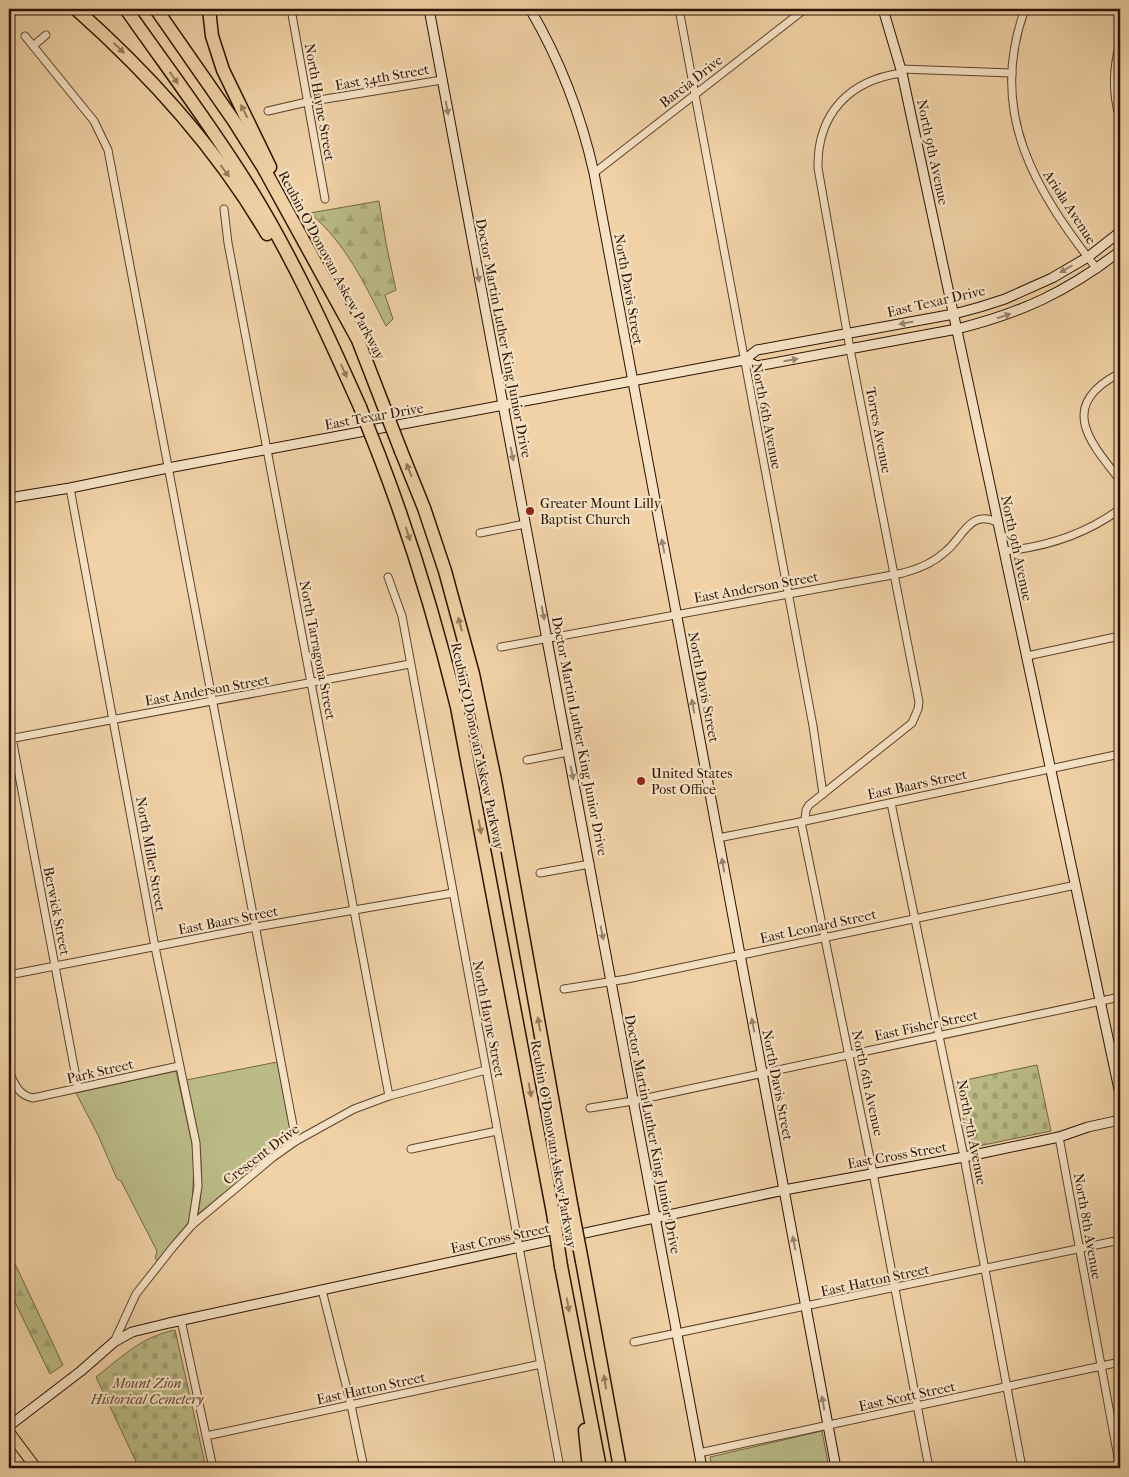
<svg xmlns="http://www.w3.org/2000/svg" width="1129" height="1477" font-family="'IM FELL French Canon',serif">
<defs>
<pattern id="forest-firs" width="22" height="20" patternUnits="userSpaceOnUse" patternTransform="scale(1.25)"><rect width="22" height="20" fill="#babb86"/><path d="M5 1l3.5 6h-7zM16 11l3.5 6h-7z" fill="#a0a072"/></pattern>
<pattern id="cemetery-stones" width="16" height="16" patternUnits="userSpaceOnUse" patternTransform="scale(1.25)"><rect width="16" height="16" fill="#babb86"/><path d="M2 7V4a2 2 0 0 1 4 0v3zM10 15v-3a2 2 0 0 1 4 0v3z" fill="#a0a072"/></pattern>
</defs>
<rect width="100%" height="100%" fill="#f0d2a6"/>
<filter id="stains"><feTurbulence type="fractalNoise" baseFrequency=".004" numOctaves="4"/><feColorMatrix values="0 0 0 0 .2 0 0 0 0 .09 0 0 0 0 .02 0 0 0 .5 -.17"/></filter>
<radialGradient id="worn" r=".72"><stop offset=".6" stop-color="#630" stop-opacity="0"/><stop offset="1" stop-color="#630" stop-opacity=".3"/></radialGradient>
<g fill="#babb86" stroke="#736644">
<path d="M277,1062L292,1138L198,1214C207,1168 197,1125 186,1080Z"/>
<polygon points="176,1071 192,1143 194,1163 192,1206 189,1222 157,1261 155,1258 157,1251 121,1181 117,1179 98,1135 76,1093"/>
<polygon points="822,1431 829,1468 712,1468 710,1457"/>
</g>
<g fill="url(#forest-firs)" stroke="#736644">
<path d="M379,201L386,243L396,290L385,295L393,319L386,326C364,283 347,245 310,213Z"/>
<polygon points="9,1251 63,1365 50,1374 9,1290"/>
</g>
<g fill="url(#cemetery-stones)" stroke="#736644">
<polygon points="1037,1065 1051,1131 969,1148 956,1082"/>
<path d="M175,1330L206,1468H139L96,1377C123,1356 141,1337 175,1330Z"/>
</g>
<g fill="none" stroke-linecap="round" stroke-linejoin="round">
<g stroke="#5d412a" stroke-width="9">
<g id="street">
<polyline points="291,9 325,199"/>
<polyline points="679,9 813,726 823,794"/>
<path d="M1025,9C987,112 1035,190 1097,269"/>
<polyline points="25,36 94,121 108,150 296,1141"/>
<path d="M1120,43C1113,68 1112,93 1120,119"/>
<polyline points="33,46 46,35"/>
<polyline points="901,69 1012,73"/>
<polyline points="268,111 307,102 442,80"/>
<polyline points="594,173 805,9"/>
<polyline points="224,209 228,243 389,1096"/>
<path d="M1120,373C1058,405 1088,440 1120,480"/>
<polyline points="70,488 155,947 196,1143 198,1186 192,1225"/>
<polyline points="480,533 525,524"/>
<path d="M1004,551C1046,547 1086,534 1120,509"/>
<polyline points="388,577 402,616 560,1468"/>
<path d="M501,647L903,573C919,569 933,563 945,552C963,538 969,509 997,522"/>
<polyline points="1027,656 1120,636"/>
<polyline points="12,738 78,1088"/>
<polyline points="9,739 410,664"/>
<polyline points="527,760 568,752"/>
<polyline points="891,803 964,1157 1022,1468"/>
<path d="M805,821L806,810L809,805L912,723L918,709L919,702L850,349L818,168C817,114 849,80 902,73"/>
<polyline points="801,822 873,1173 929,1468"/>
<polyline points="718,838 805,821 1120,754"/>
<polyline points="540,873 590,864"/>
<polyline points="9,975 256,927 453,893"/>
<polyline points="564,989 627,979 1076,885"/>
<path d="M9,1072C15,1084 18,1095 33,1098L179,1066"/>
<polyline points="590,1108 633,1101 1120,997"/>
<polyline points="1059,1137 1120,1468"/>
<polyline points="411,1149 497,1131"/>
<polyline points="322,1290 351,1405 364,1468"/>
<polyline points="181,1320 213,1468"/>
<polyline points="114,1342 136,1294 173,1247 192,1225 272,1158 296,1141 354,1109 389,1096 486,1070"/>
<polyline points="634,1342 1120,1240"/>
<polyline points="206,1436 541,1364"/>
<polyline points="699,1453 1120,1362"/>
</g>
</g>
<g stroke="#2c1101" stroke-width="11">
<g id="secondary">
<polyline points="429,9 702,1468"/>
<path d="M530,9C560,60 581,115 594,173L836,1468"/>
<polyline points="883,9 902,73 1120,1094"/>
<path d="M744,360L757,366L957,329C1021,313 1067,292 1120,251"/>
<polyline points="9,498 70,488 168,468 744,360 757,350 954,314 980,307 1005,299 1052,278 1088,257 1120,232"/>
<polyline points="9,1426 81,1371 114,1342 132,1332 169,1323 784,1190 964,1157 1059,1137 1088,1127 1120,1120"/>
</g>
</g>
<g stroke="#2c1101" stroke-width="12">
<polyline id="primary" points="9,1432 36,1468"/>
</g>
<g stroke="#2c1101" stroke-width="15">
<g id="highway">
<path d="M76,9C148,73 218,150 267,234"/>
<path d="M126,9C168,69 213,128 251,190C294,260 327,333 360,407"/>
<polyline points="156,9 234,121 263,167 358,340 382,402"/>
<polyline points="209,9 212,36 223,70 270,167"/>
<polyline points="401,451 424,508 445,571 473,674 495,780 572,1209"/>
<path d="M379,455C411,538 436,621 457,707L553,1213"/>
<polyline points="582,1261 620,1468"/>
<polyline points="561,1266 600,1468"/>
<polyline points="585,1430 589,1468"/>
</g>
</g>
<use href="#street" stroke="#f5e2c5" stroke-width="7"/>
<use href="#secondary" stroke="#f5e2c5" stroke-width="9"/>
<use href="#primary" stroke="#f0d2a6" stroke-width="10"/>
<use href="#highway" stroke="#f0d2a6" stroke-width="12"/>
<g stroke="#2c1101" stroke-width="15" stroke-linecap="butt">
<g id="highway-bridge">
<polyline points="382,402 401,451"/>
<polyline points="360,407 379,455"/>
<polyline points="572,1209 582,1261"/>
<polyline points="553,1213 561,1266"/>
</g>
</g>
<use href="#highway-bridge" stroke="#f0d2a6" stroke-width="12"/>
</g>
<defs><path id="oneway-solid" d="M-6-.8H1V-3.2L6.5 0L1 3.2V.8H-6Z" transform="scale(1.25)"/></defs>
<g fill="#987b5c">
<use href="#oneway-solid" transform="translate(119 48) rotate(44)"/>
<use href="#oneway-solid" transform="translate(174 78) rotate(55)"/>
<use href="#oneway-solid" transform="translate(244 111) rotate(-116)"/>
<use href="#oneway-solid" transform="translate(225 171) rotate(53)"/>
<use href="#oneway-solid" transform="translate(344 371) rotate(66)"/>
<use href="#oneway-solid" transform="translate(409 470) rotate(-112)"/>
<use href="#oneway-solid" transform="translate(408 534) rotate(72)"/>
<use href="#oneway-solid" transform="translate(460 624) rotate(-105)"/>
<use href="#oneway-solid" transform="translate(480 827) rotate(80)"/>
<use href="#oneway-solid" transform="translate(539 1024) rotate(-100)"/>
<use href="#oneway-solid" transform="translate(530 1090) rotate(79)"/>
<use href="#oneway-solid" transform="translate(568 1305) rotate(80)"/>
<use href="#oneway-solid" transform="translate(605 1382) rotate(-99)"/>
</g>
<g fill="#9b846d">
<use href="#oneway-solid" transform="translate(447 108) rotate(80)"/>
<use href="#oneway-solid" transform="translate(1066 269) rotate(150)"/>
<use href="#oneway-solid" transform="translate(478 275) rotate(79)"/>
<use href="#oneway-solid" transform="translate(1004 316) rotate(-18)"/>
<use href="#oneway-solid" transform="translate(906 323) rotate(169)"/>
<use href="#oneway-solid" transform="translate(791 360) rotate(-10)"/>
<use href="#oneway-solid" transform="translate(512 454) rotate(79)"/>
<use href="#oneway-solid" transform="translate(663 546) rotate(-101)"/>
<use href="#oneway-solid" transform="translate(543 613) rotate(79)"/>
<use href="#oneway-solid" transform="translate(693 706) rotate(-101)"/>
<use href="#oneway-solid" transform="translate(572 773) rotate(79)"/>
<use href="#oneway-solid" transform="translate(723 865) rotate(-100)"/>
<use href="#oneway-solid" transform="translate(602 933) rotate(79)"/>
<use href="#oneway-solid" transform="translate(753 1025) rotate(-101)"/>
<use href="#oneway-solid" transform="translate(794 1243) rotate(-101)"/>
<use href="#oneway-solid" transform="translate(823 1403) rotate(-100)"/>
</g>
<g fill="#8f2418" stroke="#f5e2c5" stroke-width="2">
<circle cx="530" cy="511" r="5"/>
<circle cx="641" cy="781" r="5"/>
</g>
<g text-anchor="middle" stroke-width="4.5" stroke-linejoin="round" paint-order="stroke">
<g font-size="14" fill="#2c1101" stroke="#f5e2c5">
<text transform="translate(382 77) rotate(-10)" y="5">East 34th Street</text>
<text transform="translate(691 81) rotate(-38)" y="5">Barcia Drive</text>
<text transform="translate(320 102) rotate(80)" y="5">North Hayne Street</text>
<text transform="translate(933 152) rotate(78)" y="5">North 9th Avenue</text>
<text transform="translate(1070 207) rotate(57)" y="5">Ariola Avenue</text>
<text transform="translate(332 265) rotate(62)" y="5">Reubin O'Donovan Askew Parkway</text>
<text transform="translate(629 289) rotate(80)" y="5">North Davis Street</text>
<text transform="translate(936 301) rotate(-13)" y="5">East Texar Drive</text>
<text transform="translate(504 338) rotate(79)" y="5">Doctor Martin Luther King Junior Drive</text>
<text transform="translate(374 416) rotate(-10)" y="5">East Texar Drive</text>
<text transform="translate(767 416) rotate(79)" y="5">North 6th Avenue</text>
<text transform="translate(879 430) rotate(79)" y="5">Torres Avenue</text>
<text transform="translate(1017 548) rotate(78)" y="5">North 9th Avenue</text>
<text transform="translate(756 587) rotate(-10)" y="5">East Anderson Street</text>
<text transform="translate(318 650) rotate(79)" y="5">North Tarragona Street</text>
<text transform="translate(704 687) rotate(79)" y="5">North Davis Street</text>
<text transform="translate(207 690) rotate(-10)" y="5">East Anderson Street</text>
<text transform="translate(580 736) rotate(79)" y="5">Doctor Martin Luther King Junior Drive</text>
<text transform="translate(478 746) rotate(78)" y="5">Reubin O'Donovan Askew Parkway</text>
<text transform="translate(917 784) rotate(-12)" y="5">East Baars Street</text>
<text transform="translate(151 854) rotate(80)" y="5">North Miller Street</text>
<text transform="translate(57 911) rotate(79)" y="5">Berwick Street</text>
<text transform="translate(228 920) rotate(-11)" y="5">East Baars Street</text>
<text transform="translate(818 926) rotate(-12)" y="5">East Leonard Street</text>
<text transform="translate(489 1019) rotate(79)" y="5">North Hayne Street</text>
<text transform="translate(926 1025) rotate(-12)" y="5">East Fisher Street</text>
<text transform="translate(100 1071) rotate(-13)" y="5">Park Street</text>
<text transform="translate(868 1083) rotate(78)" y="5">North 6th Avenue</text>
<text transform="translate(778 1085) rotate(79)" y="5">North Davis Street</text>
<text transform="translate(972 1132) rotate(79)" y="5">North 7th Avenue</text>
<text transform="translate(653 1134) rotate(79)" y="5">Doctor Martin Luther King Junior Drive</text>
<text transform="translate(554 1144) rotate(80)" y="5">Reubin O'Donovan Askew Parkway</text>
<text transform="translate(261 1154) rotate(-37)" y="5">Crescent Drive</text>
<text transform="translate(897 1155) rotate(-10)" y="5">East Cross Street</text>
<text transform="translate(1088 1226) rotate(80)" y="5">North 8th Avenue</text>
<text transform="translate(500 1238) rotate(-12)" y="5">East Cross Street</text>
<text transform="translate(875 1280) rotate(-12)" y="5">East Hatton Street</text>
<text transform="translate(371 1388) rotate(-12)" y="5">East Hatton Street</text>
<text transform="translate(907 1396) rotate(-12)" y="5">East Scott Street</text>
</g>
<g font-size="14" fill="#2c1101" stroke="#f5e2c5" text-anchor="start">
<text x="540" y="508">Greater Mount Lilly<tspan x="540" dy="16">Baptist Church</tspan></text>
<text x="651" y="778">United States<tspan x="651" dy="16">Post Office</tspan></text>
</g>
<g font-size="14" font-style="italic" fill="#574429" stroke="#f5e2c5">
<text x="147" y="1388">Mount Zion<tspan x="147" dy="16">Historical Cemetery</tspan></text>
</g>
</g>
<rect width="1129" height="1477" fill="none" stroke="#f0d2a6" stroke-width="30"/>
<rect x="10" y="10" width="1109" height="1457" fill="none" stroke="#2c1101" stroke-width="2.5"/>
<rect x="15" y="15" width="1099" height="1447" fill="none" stroke="#2c1101"/>
<rect width="100%" height="100%" filter="url(#stains)"/>
<rect width="100%" height="100%" fill="url(#worn)"/>
</svg>
